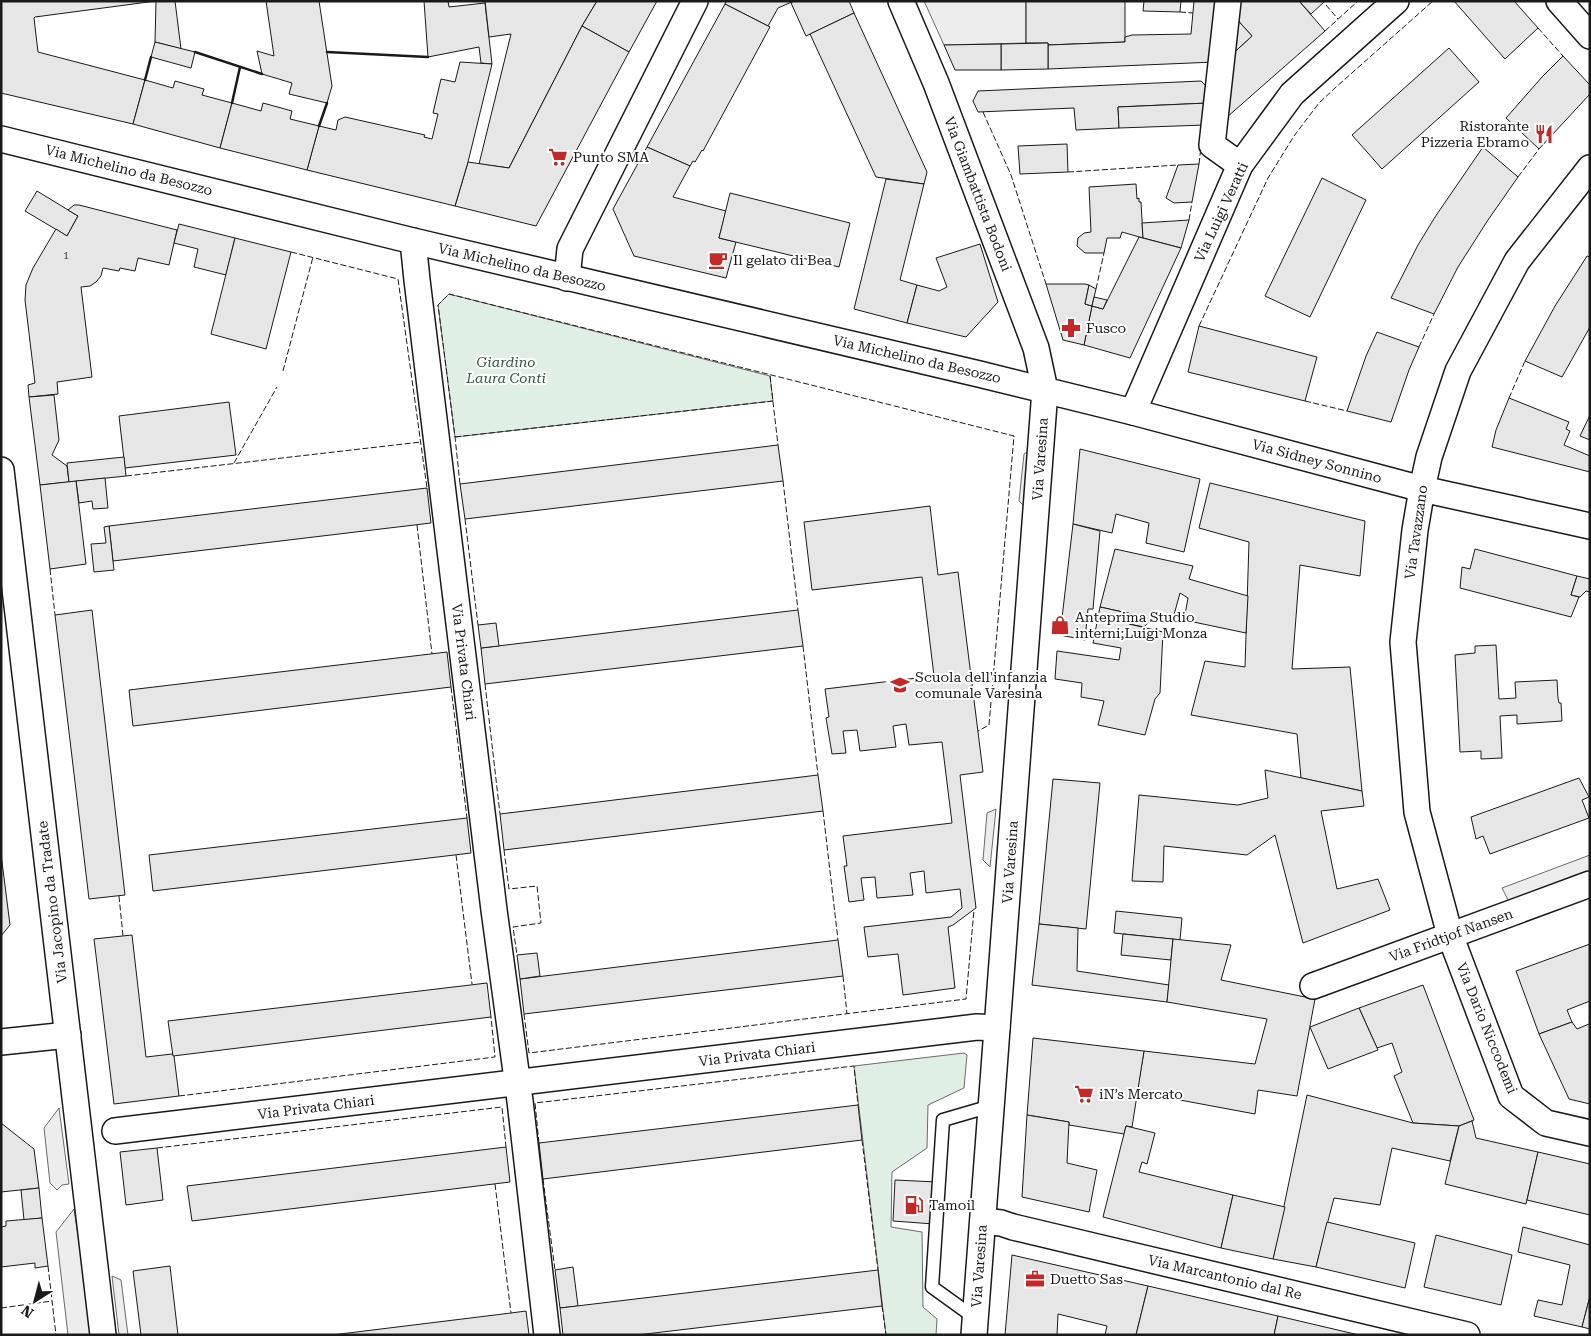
<svg xmlns="http://www.w3.org/2000/svg" width="1591" height="1336" font-family="'Roboto Serif',serif">
<rect width="100%" height="100%" fill="#fff"/>
<g fill="#e0efe3" stroke="#6a6a6a">
<polygon points="449,294 770,376 773,401 455,437 438,305"/>
<polygon points="964,1053 967,1055 964,1088 928,1105 927,1148 892,1172 891,1227 922,1232 923,1307 937,1319 936,1335 886,1335 854,1066"/>
</g>
<g fill="#ededed" stroke="#6a6a6a">
<polygon points="924,1 1026,1 1026,43 944,45"/>
<polygon points="1032,449 1026,508 1019,501 1024,454"/>
<polygon points="996,809 990,867 983,860 987,813"/>
<polygon points="1590,855 1590,875 1510,904 1502,888"/>
<polygon points="59,1108 69,1184 62,1185 57,1190 50,1183 44,1128"/>
<polygon points="74,1209 80,1248 90,1335 68,1335 56,1232"/>
<polygon points="112,1276 121,1280 128,1335 119,1335"/>
</g>
<g fill="#e6e6e6" stroke="#1a1a1a">
<polygon points="1,1 156,1 35,17 34,18 38,52 145,80 133,124 1,93"/>
<polygon points="156,1 175,1 181,49 155,42"/>
<polygon points="266,1 319,1 332,86 327,103 289,94 292,83 262,74 257,51 274,56"/>
<polygon points="424,1 448,1 449,7 485,3 492,64 481,63 479,47 428,57"/>
<polygon points="485,1 597,1 582,26 509,168 479,164 511,34 489,37"/>
<polygon points="597,1 657,1 629,52 582,26"/>
<polygon points="726,1 794,1 778,8 768,26 725,4"/>
<polygon points="794,1 849,1 854,13 806,36 791,3"/>
<polygon points="1026,1 1125,1 1125,42 1048,45 1048,43 1026,43"/>
<polygon points="1144,1 1181,1 1180,12 1143,11"/>
<polygon points="1194,1 1222,1 1215,62 1048,69 1048,45 1125,42 1125,37 1132,35 1191,34"/>
<polygon points="1234,1 1299,1 1325,31 1218,125 1227,59 1252,36 1233,15"/>
<polygon points="1299,1 1323,1 1324,2 1311,14"/>
<polygon points="1454,1 1514,1 1538,28 1505,59"/>
<polygon points="725,4 770,27 703,151 702,150 695,162 693,161 690,166 647,147"/>
<polygon points="854,13 927,172 924,184 876,177 810,34"/>
<polygon points="1233,15 1252,36 1227,59"/>
<polygon points="582,26 629,52 536,226 455,206 468,162 509,168"/>
<polygon points="155,42 195,52 191,68 151,57"/>
<polygon points="1048,43 1048,69 1001,70 1001,44"/>
<polygon points="1001,44 1001,70 955,70 944,45"/>
<polygon points="1449,48 1479,82 1382,169 1352,135"/>
<polygon points="1563,56 1590,85 1590,94 1539,149 1506,118 1542,77"/>
<polygon points="460,62 492,64 468,162 455,206 307,170 319,126 336,130 338,120 345,117 425,135 424,137 432,139 438,114 433,113 441,79 455,82"/>
<polygon points="145,80 173,88 175,81 204,89 202,95 232,103 220,148 133,124"/>
<polygon points="1201,81 1210,90 1208,103 1118,107 1119,128 1076,130 1074,108 978,112 973,101 978,91"/>
<polygon points="232,103 261,111 263,103 292,111 290,119 319,126 307,170 220,148"/>
<polygon points="1208,103 1205,125 1119,128 1118,107"/>
<polygon points="1067,144 1068,172 1020,174 1018,146"/>
<polygon points="647,147 690,166 673,197 726,211 719,238 736,242 726,278 634,256 613,209"/>
<polygon points="1483,147 1518,177 1488,220 1458,267 1434,314 1391,298 1418,245 1435,217"/>
<polygon points="1199,164 1192,202 1174,203 1166,198 1178,165"/>
<polygon points="1322,178 1366,200 1310,317 1265,296"/>
<polygon points="886,179 924,184 900,280 917,285 907,323 854,309"/>
<polygon points="1136,184 1137,199 1139,198 1139,202 1141,202 1143,238 1122,232 1120,238 1107,238 1104,253 1085,253 1077,246 1078,238 1084,233 1091,232 1089,187"/>
<polygon points="37,191 78,216 67,236 25,211"/>
<polygon points="730,193 850,223 839,267 719,238"/>
<polygon points="74,205 79,205 177,230 169,265 138,258 135,271 120,268 119,271 103,268 101,276 96,282 90,286 81,287 92,377 57,382 58,394 29,397 28,385 35,383 25,300 26,285 33,268 56,229 67,236 78,216 68,210"/>
<polygon points="1189,220 1181,248 1143,238 1142,223"/>
<polygon points="179,224 235,238 226,275 194,267 198,249 174,243"/>
<polygon points="1139,237 1181,248 1130,358 1084,345 1092,306 1103,309"/>
<polygon points="235,238 291,252 266,349 211,334"/>
<polygon points="980,244 998,302 966,337 907,323 917,285 939,291 947,287 936,258"/>
<polygon points="1587,256 1590,257 1590,327 1562,377 1525,361 1555,306"/>
<polygon points="1046,284 1085,284 1089,285 1085,304 1092,306 1084,345 1063,340"/>
<polygon points="1089,285 1096,289 1092,306 1085,304"/>
<polygon points="1094,297 1107,300 1103,309 1092,306"/>
<polygon points="1199,326 1317,357 1305,401 1188,372"/>
<polygon points="1377,332 1419,347 1409,370 1391,422 1347,411 1366,356"/>
<polygon points="54,395 59,440 52,455 67,466 69,482 40,485 29,397"/>
<polygon points="1509,398 1569,422 1566,429 1570,431 1564,445 1590,456 1590,472 1492,447 1496,430"/>
<polygon points="229,402 236,455 125,468 119,416"/>
<polygon points="1590,415 1590,440 1580,436"/>
<polygon points="778,445 783,481 465,519 460,484"/>
<polygon points="1080,449 1200,479 1184,552 1146,543 1149,523 1116,514 1112,533 1073,524"/>
<polygon points="124,457 126,476 69,482 67,463"/>
<polygon points="105,478 108,508 93,509 92,501 79,503 76,481"/>
<polygon points="76,481 86,564 50,569 40,485"/>
<polygon points="1210,483 1365,521 1360,576 1300,565 1292,669 1350,667 1362,791 1301,778 1297,734 1191,715 1205,661 1245,667 1249,542 1199,528"/>
<polygon points="427,488 431,523 113,561 109,526"/>
<polygon points="930,506 938,575 958,572 983,772 960,775 976,908 953,925 948,927 955,988 903,995 898,954 868,957 864,927 951,917 962,908 960,889 926,893 924,871 910,873 913,895 877,898 875,877 861,878 864,900 849,902 844,866 847,866 843,836 952,823 942,742 909,745 906,724 893,726 896,747 860,751 857,730 843,731 846,753 832,754 826,718 829,717 825,689 934,676 922,577 812,590 804,522"/>
<polygon points="1073,524 1100,531 1093,609 1088,609 1085,640 1060,635"/>
<polygon points="109,526 114,570 94,572 91,544 106,543 104,527"/>
<polygon points="1115,549 1193,566 1189,579 1248,596 1246,633 1184,620 1188,598 1180,593 1172,622 1154,616 1144,627 1129,624 1132,614 1100,607"/>
<polygon points="1475,549 1577,576 1571,595 1579,597 1571,617 1460,588 1462,567 1470,569"/>
<polygon points="1577,576 1590,579 1590,592 1586,591 1580,597 1571,595"/>
<polygon points="1100,607 1132,614 1129,624 1163,632 1160,693 1155,699 1145,735 1098,725 1104,701 1081,697 1082,683 1055,679 1057,651 1119,660 1121,648 1093,643"/>
<polygon points="92,610 125,895 89,899 55,615"/>
<polygon points="798,610 803,646 485,684 481,648"/>
<polygon points="496,623 499,646 481,648 478,625"/>
<polygon points="1496,645 1499,699 1516,698 1515,682 1557,680 1558,698 1559,703 1561,703 1562,721 1517,724 1517,715 1500,716 1502,758 1481,759 1481,751 1460,752 1455,655 1475,653 1475,646"/>
<polygon points="447,652 451,687 133,726 129,690"/>
<polygon points="1265,770 1362,791 1364,806 1321,811 1337,889 1378,879 1390,910 1303,943 1275,835 1247,855 1164,846 1163,882 1132,881 1139,795 1238,805 1268,798"/>
<polygon points="818,775 823,811 504,850 500,814"/>
<polygon points="1579,778 1589,797 1582,800 1589,818 1490,854 1483,836 1476,839 1471,817"/>
<polygon points="1053,779 1100,783 1086,929 1039,924"/>
<polygon points="467,818 471,853 153,891 149,855"/>
<polygon points="1,854 10,925 1,936"/>
<polygon points="1116,911 1182,918 1180,940 1114,933"/>
<polygon points="1039,924 1078,928 1077,971 1169,985 1167,1002 1032,985"/>
<polygon points="1123,934 1173,939 1171,960 1121,955"/>
<polygon points="132,935 146,1057 172,1054 174,1056 179,1096 114,1104 94,939"/>
<polygon points="1173,939 1231,945 1221,980 1315,999 1297,1096 1258,1090 1255,1114 1137,1092 1144,1051 1255,1064 1267,1019 1167,1002"/>
<polygon points="838,940 843,976 524,1014 520,979"/>
<polygon points="1590,944 1590,1001 1567,1010 1572,1022 1539,1034 1516,971"/>
<polygon points="537,953 540,976 520,979 517,955"/>
<polygon points="487,983 491,1017 173,1056 168,1021"/>
<polygon points="1423,985 1474,1120 1459,1126 1413,1123 1394,1076 1402,1072 1392,1043 1377,1048 1359,1008"/>
<polygon points="1359,1008 1378,1050 1328,1069 1310,1027"/>
<polygon points="1572,1022 1577,1029 1589,1024 1590,1026 1590,1104 1569,1099 1539,1034"/>
<polygon points="1033,1038 1144,1051 1132,1127 1126,1126 1124,1134 1069,1125 1069,1122 1027,1115"/>
<polygon points="1307,1095 1413,1123 1459,1126 1450,1161 1392,1148 1380,1205 1334,1198 1316,1267 1273,1259"/>
<polygon points="858,1105 862,1140 543,1179 539,1143"/>
<polygon points="1027,1115 1069,1122 1067,1163 1097,1170 1089,1212 1022,1197"/>
<polygon points="1472,1121 1476,1138 1538,1152 1526,1204 1445,1184 1459,1126"/>
<polygon points="1,1123 34,1149 39,1188 1,1192"/>
<polygon points="1126,1126 1155,1133 1147,1164 1142,1162 1139,1172 1233,1195 1221,1248 1103,1217"/>
<polygon points="506,1147 510,1182 192,1221 187,1186"/>
<polygon points="157,1148 163,1200 126,1205 120,1152"/>
<polygon points="1538,1152 1590,1164 1590,1215 1527,1200"/>
<polygon points="895,1180 937,1182 934,1224 893,1221"/>
<polygon points="39,1188 42,1218 24,1220 21,1190"/>
<polygon points="1233,1195 1285,1207 1273,1259 1221,1248"/>
<polygon points="42,1218 48,1266 35,1268 35,1263 1,1267 1,1227 6,1226 6,1221"/>
<polygon points="1327,1222 1415,1243 1405,1288 1316,1267"/>
<polygon points="1523,1227 1590,1245 1590,1296 1582,1327 1534,1316 1538,1300 1562,1305 1570,1265 1518,1252"/>
<polygon points="1436,1235 1512,1255 1501,1305 1424,1287"/>
<polygon points="1012,1255 1148,1286 1136,1335 1105,1335 1107,1326 1058,1314 1057,1335 1005,1335"/>
<polygon points="170,1266 178,1335 141,1335 133,1271"/>
<polygon points="573,1267 578,1306 560,1308 555,1270"/>
<polygon points="878,1270 882,1306 637,1335 563,1335 560,1308"/>
<polygon points="1148,1286 1278,1316 1274,1335 1136,1335"/>
<polygon points="1590,1296 1590,1329 1582,1327"/>
<polygon points="526,1311 529,1335 332,1335 511,1313"/>
<polygon points="1278,1316 1359,1335 1274,1335"/>
</g>
<g fill="none" stroke-linecap="round" stroke-linejoin="round">
<g stroke="#1a1a1a" stroke-width="15">
<polyline id="lane" points="975,1318 932,1287 943,1120 991,1106"/>
</g>
<g stroke="#1a1a1a" stroke-width="28">
<g id="street">
<polyline points="901,1 936,83 1036,348 1045,390 974,1335"/>
<polyline points="1228,1 1212,145 1240,165"/>
<polyline points="1559,1 1590,36"/>
<polyline points="1,139 413,241 979,374 1133,412 1422,489 1590,526"/>
<polyline points="1590,168 1517,261 1458,371 1429,457 1422,489 1415,530 1403,642 1417,812 1450,935 1511,1096 1546,1123 1590,1133"/>
<polyline points="413,241 417,280 494,910 520,1101 547,1335"/>
<polyline points="567,278 570,249 695,1"/>
<polyline points="1133,412 1240,165 1292,94 1396,1"/>
<polyline points="1,470 103,1335"/>
<polyline points="1313,986 1590,884"/>
<polyline points="1,1042 68,1035"/>
<polyline points="115,1131 977,1027 997,1028"/>
<polyline points="983,1221 1001,1223 1013,1227 1467,1335"/>
</g>
</g>
<use href="#lane" stroke="#fff" stroke-width="12"/>
<use href="#street" stroke="#fff" stroke-width="25"/>
<g stroke="#1a1a1a" stroke-width="1" stroke-dasharray="6 2.5" stroke-linecap="butt">
<polyline points="1326,5 1338,19"/>
<polyline points="1180,12 1193,13"/>
<polyline points="1538,28 1563,56"/>
<polyline points="1325,31 1358,1"/>
<polyline points="983,112 1011,175 1046,284"/>
<polyline points="1199,164 1201,147"/>
<polyline points="1068,172 1178,165"/>
<polyline points="1518,177 1539,149"/>
<polyline points="1189,220 1192,202"/>
<polyline points="291,252 398,279 427,488"/>
<polyline points="1096,289 1104,253"/>
<polyline points="1199,326 1268,178 1294,136 1319,103 1335,88 1433,1"/>
<polyline points="1419,347 1434,314"/>
<polyline points="283,371 313,257"/>
<polyline points="770,376 778,445"/>
<polyline points="1509,398 1525,361"/>
<polyline points="1305,401 1347,411"/>
<polyline points="455,437 773,401"/>
<polyline points="234,463 277,387"/>
<polyline points="126,476 421,442"/>
<polyline points="783,481 798,610"/>
<polyline points="460,484 455,437 438,305 449,294 1014,436 989,725 978,731"/>
<polyline points="465,519 478,625"/>
<polyline points="417,525 432,654"/>
<polyline points="50,569 55,615"/>
<polyline points="803,646 818,775"/>
<polyline points="485,684 500,814"/>
<polyline points="451,687 467,818"/>
<polyline points="823,811 838,940"/>
<polyline points="504,850 509,889 537,886 541,923 513,927 517,955"/>
<polyline points="456,855 472,984"/>
<polyline points="119,896 123,936"/>
<polyline points="843,976 847,1014"/>
<polyline points="524,1014 529,1053 966,999 974,910"/>
<polyline points="179,1096 495,1057 491,1017"/>
<polyline points="862,1140 878,1270"/>
<polyline points="539,1143 535,1103 854,1066 858,1105"/>
<polyline points="157,1148 502,1107 506,1147"/>
<polyline points="543,1179 555,1270"/>
<polyline points="495,1184 511,1313"/>
<polyline points="48,1266 56,1335"/>
<polyline points="882,1306 886,1335"/>
<polyline points="1,1308 52,1301"/>
</g>
<g stroke="#1a1a1a" stroke-width="2.5">
<polyline points="195,52 262,74"/>
<polyline points="327,52 428,57"/>
<polyline points="145,80 151,57"/>
<polyline points="232,103 240,67"/>
<polyline points="319,126 327,103"/>
</g>
</g>
<defs>
<g id="restaurant-bare" transform="scale(1.5)"><path d="M-5-6h1v4h1v-4h1v4h1v-4h1v5L-1.5 .5V6h-2V.5L-5-1ZM5-6V6H3V1.5H1.5Q1.5-4 5-6Z" fill="#c62828" stroke="#fff" stroke-width="2.5" paint-order="stroke"/></g>
<g id="supermarket-bare" transform="scale(1.5)"><path d="M-6-5.5h2.5l.6 2H6L4.5 2H-2.5L-4.4-4H-6ZM-1.5 3.2a1.3 1.3 0 1 0 .1 0ZM3 3.2a1.3 1.3 0 1 0 .1 0Z" fill="#c62828" stroke="#fff" stroke-width="2.5" paint-order="stroke"/></g>
<g id="cafe-bare" transform="scale(1.5)"><path d="M-5.5-4.5H6V0H3Q3 3.5 0 3.5H-2.5Q-5.5 3.5-5.5 0ZM3-3.2v2h1.7v-2ZM-6 4.5H4V6H-6Z" fill="#c62828" stroke="#fff" stroke-width="2.5" paint-order="stroke"/></g>
<g id="pharmacy-bare" transform="scale(1.5)"><path d="M-2-6h4v4h4v4h-4v4h-4v-4h-4v-4h4Z" fill="#c62828" stroke="#fff" stroke-width="2.5" paint-order="stroke"/></g>
<g id="shop-bare" transform="scale(1.5)"><path d="M-5-2.5h2.3a2.7 3.5 0 0 1 5.4 0H5L5.5 6h-11ZM-1.5-2.5h3a1.5 2.3 0 0 0-3 0Z" fill="#c62828" stroke="#fff" stroke-width="2.5" paint-order="stroke"/></g>
<g id="school-bare" transform="scale(1.5)"><path d="M0-5L7-2L0 1L-7-2ZM-4 1L0 2.5L4 1V4Q0 6-4 4Z" fill="#c62828" stroke="#fff" stroke-width="2.5" paint-order="stroke"/></g>
<g id="fuel-bare" transform="scale(1.5)"><path d="M-5.5-6h7V0h2V4h1.3V-2.5L3-4.5l.8-.8L6-3V5H2.5V1h-1V6h-7ZM-4.2-4.7v3.2H.2V-4.7Z" fill="#c62828" stroke="#fff" stroke-width="2.5" paint-order="stroke"/></g>
<g id="office-bare" transform="scale(1.5)"><path d="M-6-3h4V-5.5h4V-3h4V5H-6ZM-1-4.5V-3h2v-1.5ZM-6 0V1H6V0Z" fill="#c62828" stroke="#fff" stroke-width="2.5" paint-order="stroke"/></g>
</defs>
<g fill-rule="evenodd">
<use href="#restaurant-bare" x="1544" y="134"/>
<use href="#supermarket-bare" x="558" y="157"/>
<use href="#cafe-bare" x="718" y="260"/>
<use href="#pharmacy-bare" x="1071" y="328"/>
<use href="#shop-bare" x="1060" y="625"/>
<use href="#school-bare" x="900" y="685"/>
<use href="#supermarket-bare" x="1084" y="1094"/>
<use href="#fuel-bare" x="914" y="1205"/>
<use href="#office-bare" x="1035" y="1279"/>
</g>
<g text-anchor="middle" stroke-width="4" stroke-linejoin="round" paint-order="stroke">
<g font-size="11" fill="#4d4d4d">
<text x="66" y="259">1</text>
</g>
<g font-size="14" fill="#1a1a1a" stroke="#fff" text-anchor="start">
<text x="1529" y="131" text-anchor="end">Ristorante<tspan x="1529" dy="16">Pizzeria Ebramo</tspan></text>
<text x="573" y="162">Punto SMA</text>
<text x="733" y="265">Il gelato di Bea</text>
<text x="1086" y="333">Fusco</text>
<text x="1075" y="622">Anteprima Studio<tspan x="1075" dy="16">interni;Luigi Monza</tspan></text>
<text x="915" y="682">Scuola dell'infanzia<tspan x="915" dy="16">comunale Varesina</tspan></text>
<text x="1099" y="1099">iN’s Mercato</text>
<text x="929" y="1210">Tamoil</text>
<text x="1050" y="1284">Duetto Sas</text>
</g>
<g font-size="14" fill="#1a1a1a" stroke="#fff">
<text transform="translate(129 170) rotate(14)" y="5">Via Michelino da Besozzo</text>
<text transform="translate(978 194) rotate(69)" y="5">Via Giambattista Bodoni</text>
<text transform="translate(1221 212) rotate(-65)" y="5">Via Luigi Veratti</text>
<text transform="translate(522 267) rotate(13)" y="5">Via Michelino da Besozzo</text>
<text transform="translate(917 359) rotate(13)" y="5">Via Michelino da Besozzo</text>
<text transform="translate(1040 459) rotate(-86)" y="5">Via Varesina</text>
<text transform="translate(1317 461) rotate(15)" y="5">Via Sidney Sonnino</text>
<text transform="translate(1416 532) rotate(-82)" y="5">Via Tavazzano</text>
<text transform="translate(464 662) rotate(83)" y="5">Via Privata Chiari</text>
<text transform="translate(1010 862) rotate(-86)" y="5">Via Varesina</text>
<text transform="translate(52 902) rotate(-97)" y="5">Via Jacopino da Tradate</text>
<text transform="translate(1451 935) rotate(-20)" y="5">Via Fridtjof Nansen</text>
<text transform="translate(1487 1028) rotate(68)" y="5">Via Dario Niccodemi</text>
<text transform="translate(757 1054) rotate(-7)" y="5">Via Privata Chiari</text>
<text transform="translate(316 1107) rotate(-7)" y="5">Via Privata Chiari</text>
<text transform="translate(979 1266) rotate(-86)" y="5">Via Varesina</text>
<text transform="translate(1225 1277) rotate(13)" y="5">Via Marcantonio dal Re</text>
</g>
<g font-size="14" font-style="italic" fill="#2b5a34" stroke="#fff">
<text x="506" y="367">Giardino<tspan x="506" dy="16">Laura Conti</tspan></text>
</g>
</g>
<rect width="1591" height="1336" fill="none" stroke="#1a1a1a" stroke-width="5"/>
<g transform="translate(35 1301) rotate(216)" stroke="#ffffff" stroke-width="4" paint-order="stroke">
<path d="M0-4L9 19L0 12L-9 19Z" fill="#1a1a1a"/>
<text y="-8" font-size="14" font-weight="bold" text-anchor="middle" fill="#1a1a1a">N</text>
</g>
</svg>
